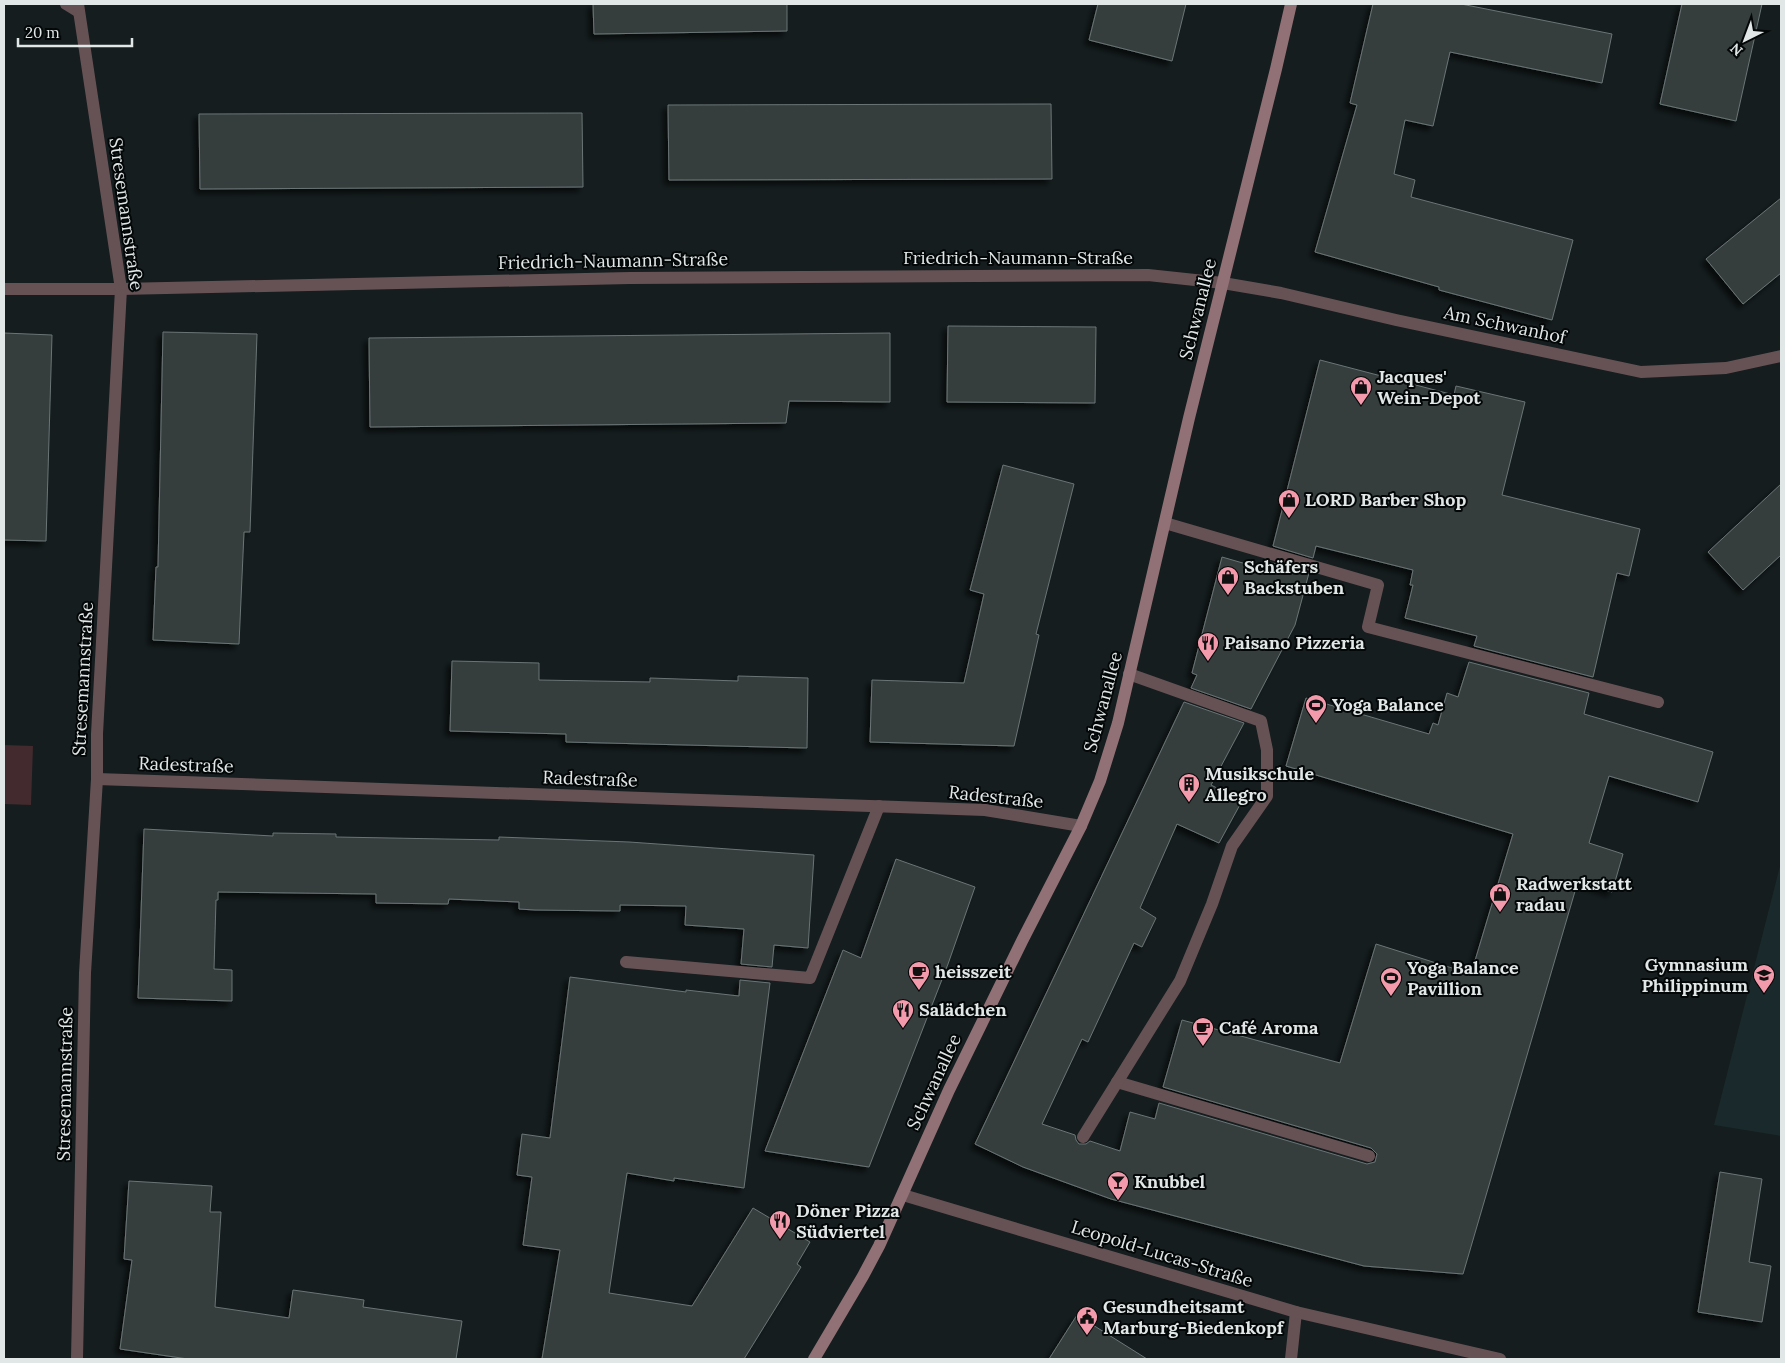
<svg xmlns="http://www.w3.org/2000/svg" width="1785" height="1363" font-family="Lora,serif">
<defs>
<filter id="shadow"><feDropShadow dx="-4.5" dy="4.5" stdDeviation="2.5" flood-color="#0009"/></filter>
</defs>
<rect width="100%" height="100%" fill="#151d1e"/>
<polygon fill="#1a292b" points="1781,862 1781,1136 1714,1125"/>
<polygon fill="#422a2e" points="4,745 33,746 31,805 4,804"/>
<g fill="#353d3e" stroke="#6b7575" filter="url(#shadow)">
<polygon points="593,4 787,4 787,31 594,34"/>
<polygon points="1098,4 1186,4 1172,61 1089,40"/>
<polygon points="1373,4 1461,4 1612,34 1602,83 1450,52 1433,126 1405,120 1394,174 1415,180 1411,197 1573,240 1552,320 1439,290 1439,287 1315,252 1357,105 1350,103"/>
<polygon points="1682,4 1762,4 1736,121 1660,104"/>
<polygon points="1051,104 1052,179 669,180 668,105"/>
<polygon points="582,113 583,187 200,189 199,114"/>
<polygon points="1781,198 1781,273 1743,304 1706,259"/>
<polygon points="948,326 1096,327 1095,403 947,402"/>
<polygon points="163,332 257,334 250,532 244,532 239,644 153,640 156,567 158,567"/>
<polygon points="4,333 52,335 46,541 4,540"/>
<polygon points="890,333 890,402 789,401 786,423 370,427 369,338"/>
<polygon points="1320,360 1454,395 1456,386 1525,402 1502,495 1640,529 1629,576 1617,573 1593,677 1474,646 1477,636 1405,618 1413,585 1410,585 1413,570 1316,546 1313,558 1273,546"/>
<polygon points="1003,465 1074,484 1036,634 1039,635 1014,746 870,742 872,680 964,683 984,594 970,590"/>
<polygon points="1781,484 1781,555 1743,590 1708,552"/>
<polygon points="1222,557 1267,570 1269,562 1309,573 1295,625 1251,709 1191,688 1197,675 1192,673"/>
<polygon points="452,661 539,663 539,680 650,682 650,678 738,681 738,676 808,678 807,748 566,742 566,734 450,731"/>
<polygon points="1469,662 1589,693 1584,714 1713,752 1698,802 1609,776 1589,843 1623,854 1612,892 1578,881 1463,1274 1364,1266 1111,1199 1023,1167 975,1144 1184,702 1244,723 1211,785 1242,801 1219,843 1177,824 1140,908 1156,918 1142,947 1134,943 1088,1042 1082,1039 1042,1124 1075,1135 1076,1140 1079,1144 1086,1144 1090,1141 1120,1151 1130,1112 1155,1119 1159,1103 1367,1164 1375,1162 1377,1154 1371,1148 1163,1087 1182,1020 1340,1063 1376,944 1471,974 1513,834 1286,766 1306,698 1429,734 1433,723 1438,725 1447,693 1458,697"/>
<polygon points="144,829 273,836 273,833 336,834 336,837 499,840 499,837 629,842 814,855 808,948 774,945 772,967 741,964 744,929 685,925 686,906 620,905 620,911 535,910 519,909 519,902 449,899 448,904 376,903 376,894 218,892 218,900 216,900 214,969 232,970 232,1001 138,998"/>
<polygon points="896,859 975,887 948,964 869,1167 765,1151 843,950 861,958"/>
<polygon points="570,977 686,992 686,990 739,996 740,980 770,983 744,1188 674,1178 674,1181 627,1173 609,1293 692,1306 753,1208 810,1242 797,1264 801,1267 744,1359 542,1359 560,1250 523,1245 532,1177 517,1175 522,1134 550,1138"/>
<polygon points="1720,1172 1762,1179 1749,1262 1771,1266 1762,1322 1698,1312"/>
<polygon points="129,1181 212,1186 210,1212 221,1212 215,1307 289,1318 293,1290 364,1300 363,1307 462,1321 456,1359 188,1359 120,1349 132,1260 124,1259"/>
<polygon points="1077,1315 1147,1359 1049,1359"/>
</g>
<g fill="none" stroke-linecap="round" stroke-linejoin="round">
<g stroke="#665255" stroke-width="12">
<polyline points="66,4 79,12"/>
<polyline points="1165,523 1378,585 1368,627 1658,702"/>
<polyline points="626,962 810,978 879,806"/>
<polyline points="1117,1082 1369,1156"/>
<polyline points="1083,1137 1180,981 1212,904 1232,846 1267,796 1267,750 1261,721 1129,674"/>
<polyline points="1291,1359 1296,1312"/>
</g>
<g stroke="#665255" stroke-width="12">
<polyline points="4,289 121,289 630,278 1148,275 1223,283 1281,293 1396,320 1641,372 1726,368 1781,356"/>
<polyline points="97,779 985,810 1081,826"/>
<polyline points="903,1195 1296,1312 1500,1359"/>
<polyline points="77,1359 85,973 97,779 97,734 121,289 78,4"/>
</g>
<polyline stroke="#917076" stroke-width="12" points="814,1359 863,1276 879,1246 949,1090 1022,941 1081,826 1100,781 1118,723 1189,418 1276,69 1291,4"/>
</g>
<defs>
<g id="shop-pin" transform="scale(1.125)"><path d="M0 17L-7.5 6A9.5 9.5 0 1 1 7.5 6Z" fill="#f39aac" stroke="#040707"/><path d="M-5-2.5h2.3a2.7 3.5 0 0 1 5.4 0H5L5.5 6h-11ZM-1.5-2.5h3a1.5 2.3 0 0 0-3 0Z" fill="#111"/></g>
<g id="restaurant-pin" transform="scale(1.125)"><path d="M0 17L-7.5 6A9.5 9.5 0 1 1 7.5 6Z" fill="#f39aac" stroke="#040707"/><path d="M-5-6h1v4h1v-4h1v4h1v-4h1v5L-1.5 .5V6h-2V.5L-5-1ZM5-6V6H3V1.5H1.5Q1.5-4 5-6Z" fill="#111"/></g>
<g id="stadium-pin" transform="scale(1.125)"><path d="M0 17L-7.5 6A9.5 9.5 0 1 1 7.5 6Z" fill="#f39aac" stroke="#040707"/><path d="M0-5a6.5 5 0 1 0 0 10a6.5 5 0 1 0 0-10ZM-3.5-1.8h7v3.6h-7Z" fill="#111"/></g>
<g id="building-pin" transform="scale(1.125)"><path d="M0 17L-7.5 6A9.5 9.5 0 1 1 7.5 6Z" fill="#f39aac" stroke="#040707"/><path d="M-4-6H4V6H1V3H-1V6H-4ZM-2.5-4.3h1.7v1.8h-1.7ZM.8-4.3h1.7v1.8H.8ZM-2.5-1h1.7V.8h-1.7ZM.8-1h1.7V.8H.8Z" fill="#111"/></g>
<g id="cafe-pin" transform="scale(1.125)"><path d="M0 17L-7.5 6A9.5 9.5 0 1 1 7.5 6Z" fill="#f39aac" stroke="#040707"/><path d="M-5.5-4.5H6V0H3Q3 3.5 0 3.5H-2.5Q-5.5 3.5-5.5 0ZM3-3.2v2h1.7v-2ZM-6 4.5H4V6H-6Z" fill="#111"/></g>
<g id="school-pin" transform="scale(1.125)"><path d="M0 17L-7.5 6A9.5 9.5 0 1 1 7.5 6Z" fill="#f39aac" stroke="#040707"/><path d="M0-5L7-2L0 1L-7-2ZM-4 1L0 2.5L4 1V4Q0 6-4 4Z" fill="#111"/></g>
<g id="bar-pin" transform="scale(1.125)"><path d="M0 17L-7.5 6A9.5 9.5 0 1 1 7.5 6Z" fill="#f39aac" stroke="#040707"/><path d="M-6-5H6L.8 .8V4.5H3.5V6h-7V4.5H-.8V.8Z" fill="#111"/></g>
<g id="civic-pin" transform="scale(1.125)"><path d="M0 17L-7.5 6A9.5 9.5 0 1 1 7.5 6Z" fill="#f39aac" stroke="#040707"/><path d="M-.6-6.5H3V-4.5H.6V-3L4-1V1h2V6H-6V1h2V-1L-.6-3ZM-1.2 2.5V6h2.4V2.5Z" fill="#111"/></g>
</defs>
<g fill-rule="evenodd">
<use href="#shop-pin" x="1361" y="387"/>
<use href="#shop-pin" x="1289" y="500"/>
<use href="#shop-pin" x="1228" y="577"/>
<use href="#restaurant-pin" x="1208" y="643"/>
<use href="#stadium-pin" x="1316" y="705"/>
<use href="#building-pin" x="1189" y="784"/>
<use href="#shop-pin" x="1500" y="894"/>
<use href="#cafe-pin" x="919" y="972"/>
<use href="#school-pin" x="1764" y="975"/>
<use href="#stadium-pin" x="1391" y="978"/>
<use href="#restaurant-pin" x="903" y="1010"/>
<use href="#cafe-pin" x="1203" y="1028"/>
<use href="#bar-pin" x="1118" y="1182"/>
<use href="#restaurant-pin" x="780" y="1221"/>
<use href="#civic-pin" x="1087" y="1317"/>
</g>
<g text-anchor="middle" stroke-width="4" stroke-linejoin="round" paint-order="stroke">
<g font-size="18" fill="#e1e6e7" stroke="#040707">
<text transform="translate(126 214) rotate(82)" y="6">Stresemannstraße</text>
<text x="1018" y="264">Friedrich-Naumann-Straße</text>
<text transform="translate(613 261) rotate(-1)" y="6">Friedrich-Naumann-Straße</text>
<text transform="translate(1198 309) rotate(-76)" y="6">Schwanallee</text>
<text transform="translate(1505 325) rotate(12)" y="6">Am Schwanhof</text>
<text transform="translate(83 679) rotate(-87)" y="6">Stresemannstraße</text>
<text transform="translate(1103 702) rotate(-75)" y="6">Schwanallee</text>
<text transform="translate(186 765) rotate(2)" y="6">Radestraße</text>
<text transform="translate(590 779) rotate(2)" y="6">Radestraße</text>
<text transform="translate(996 797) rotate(6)" y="6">Radestraße</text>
<text transform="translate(934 1082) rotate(-65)" y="6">Schwanallee</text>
<text transform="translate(65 1084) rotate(-89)" y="6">Stresemannstraße</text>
<text transform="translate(1162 1254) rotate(17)" y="6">Leopold-Lucas-Straße</text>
</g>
<g font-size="18" font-weight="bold" fill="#e1e6e7" stroke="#040707" text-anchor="start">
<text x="1377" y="383">Jacques'<tspan x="1377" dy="21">Wein-Depot</tspan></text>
<text x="1305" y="506">LORD Barber Shop</text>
<text x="1244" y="573">Schäfers<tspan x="1244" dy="21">Backstuben</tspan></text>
<text x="1224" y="649">Paisano Pizzeria</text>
<text x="1332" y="711">Yoga Balance</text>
<text x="1205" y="780">Musikschule<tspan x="1205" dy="21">Allegro</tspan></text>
<text x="1516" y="890">Radwerkstatt<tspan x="1516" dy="21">radau</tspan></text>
<text x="1748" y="971" text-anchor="end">Gymnasium<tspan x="1748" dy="21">Philippinum</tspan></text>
<text x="1407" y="974">Yoga Balance<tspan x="1407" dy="21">Pavillion</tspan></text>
<text x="935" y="978">heisszeit</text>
<text x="919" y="1016">Salädchen</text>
<text x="1219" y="1034">Café Aroma</text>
<text x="1134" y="1188">Knubbel</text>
<text x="796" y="1217">Döner Pizza<tspan x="796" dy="21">Südviertel</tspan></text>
<text x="1103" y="1313">Gesundheitsamt<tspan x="1103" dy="21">Marburg-Biedenkopf</tspan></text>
</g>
</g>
<rect width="1785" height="1363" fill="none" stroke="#e1e6e7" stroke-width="10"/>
<g transform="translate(1745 40) rotate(222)" stroke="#040707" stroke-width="4" paint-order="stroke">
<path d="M0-4L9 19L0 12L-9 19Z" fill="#e1e6e7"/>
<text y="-8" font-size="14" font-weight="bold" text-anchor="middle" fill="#e1e6e7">N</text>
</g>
<path d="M18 38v8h114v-8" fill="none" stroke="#e1e6e7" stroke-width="2.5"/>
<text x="25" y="38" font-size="15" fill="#e1e6e7" stroke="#040707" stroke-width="4" paint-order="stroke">20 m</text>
</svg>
